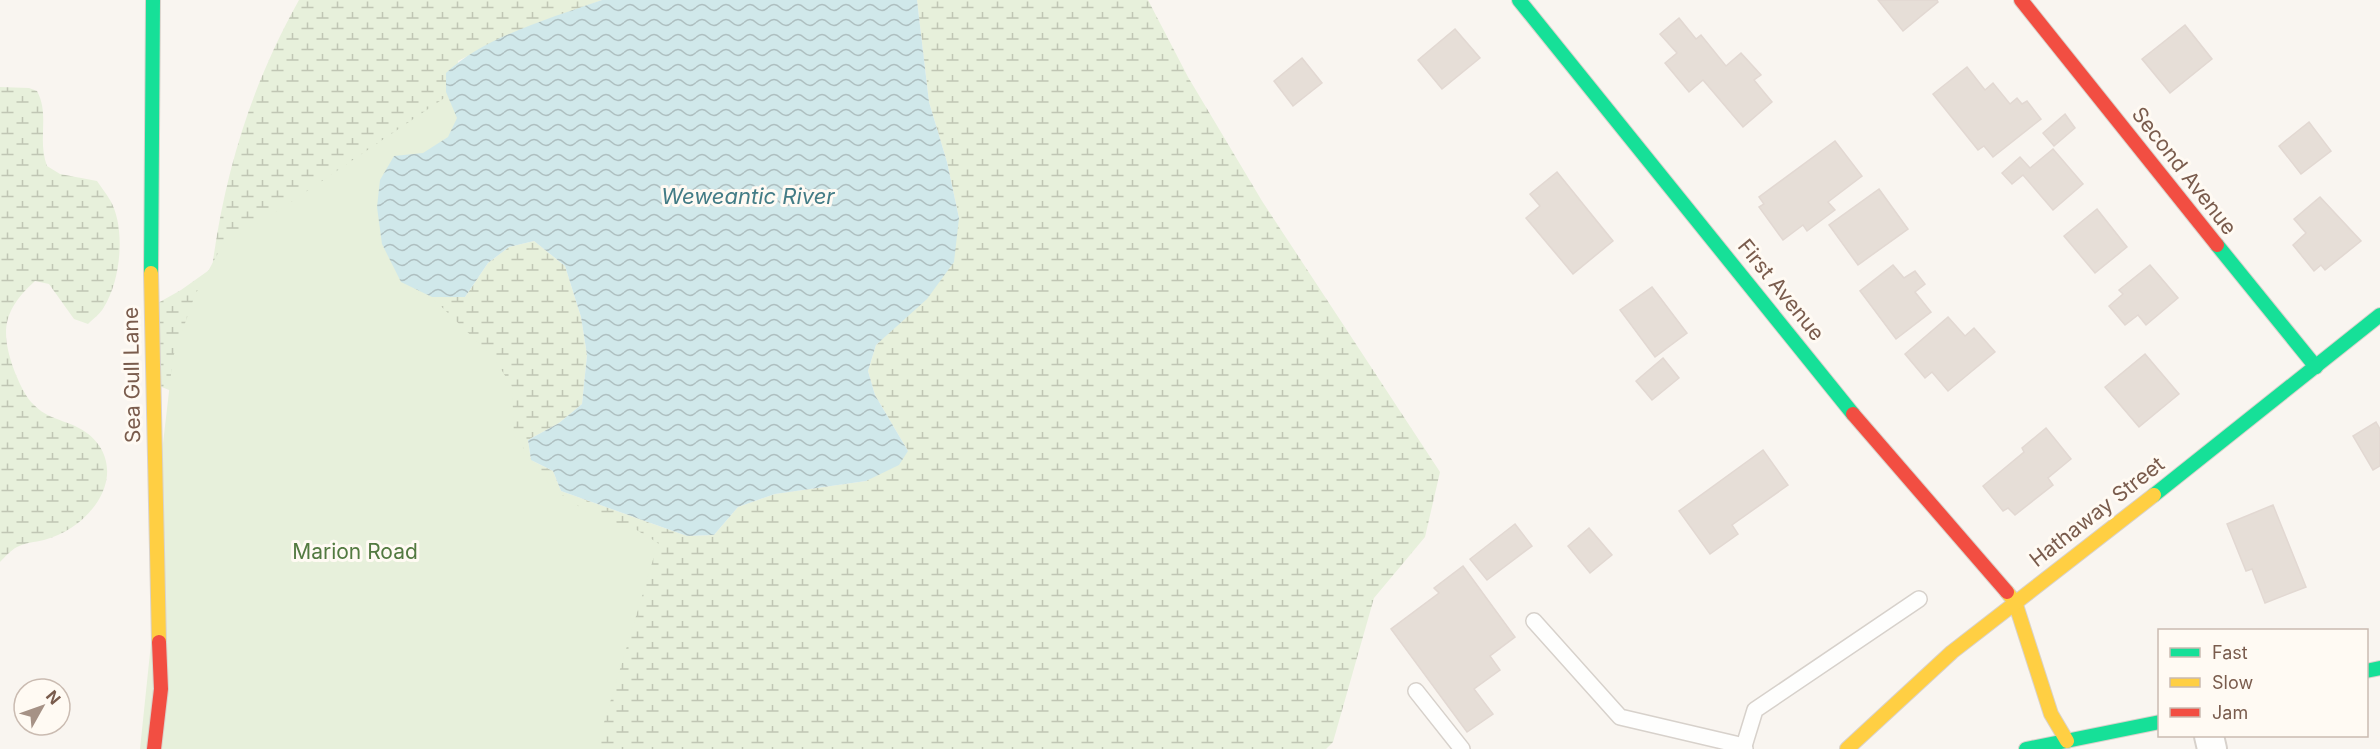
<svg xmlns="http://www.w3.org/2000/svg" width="2380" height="749" font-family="Inter,sans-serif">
<defs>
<pattern id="wetland-marsh" width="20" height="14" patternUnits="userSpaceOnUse" patternTransform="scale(1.5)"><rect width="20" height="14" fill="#e7f0db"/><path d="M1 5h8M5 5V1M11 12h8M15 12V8" fill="none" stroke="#c0c6b4"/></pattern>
<pattern id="water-waves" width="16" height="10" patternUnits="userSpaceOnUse" patternTransform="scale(1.5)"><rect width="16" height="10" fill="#d0e8ea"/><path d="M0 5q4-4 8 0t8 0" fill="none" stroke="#aebfc0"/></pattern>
</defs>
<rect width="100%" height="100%" fill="#f9f5f0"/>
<g fill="url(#wetland-marsh)">
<path d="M299,0H602L507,36L458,61L457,118L465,297L488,263L509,247L534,241L565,266L581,317L587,355L582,404L559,423L528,440L531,460L553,471L561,491L687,536L714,535L738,507L775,494L866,481L908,451L875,395L868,371L876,345L899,323L959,218L947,162L929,102L917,0H1148L1188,77L1262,201L1440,472L1425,537L1374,598L1333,742L1326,749H334L207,405L159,386L149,308L181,290L212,268C225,171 251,86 299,0Z"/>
<path d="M0,87L29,88L37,91C50,115 37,139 47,166L60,174L97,181C101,187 106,193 110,200C126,227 121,280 104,307C101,313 93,319 88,324L74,319L49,284L35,281C3,310 0,331 14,370C18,380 24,394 31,402C46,418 57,418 75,426C107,441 116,472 98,501C85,521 66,534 44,540C35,542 24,543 17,547C11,550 5,557 0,562Z"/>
</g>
<polygon fill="#e7f0db" points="543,31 411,277 494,358 512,387 514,435 552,488 590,514 635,529 658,543 596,749 140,749 153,624 159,478 173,357 195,295 223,244 282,208"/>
<path fill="url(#water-waves)" d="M602,0H917L929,102L947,162L959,218L954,262L927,299L876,345L868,371L875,395L908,451L899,465L866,481L775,494L738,507L714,535L687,536L561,491L553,471L531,460L528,440L559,423L582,404L587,355L581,317L565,266L534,241L509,247L488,263L465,297H432L401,282L382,244L377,207L380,180L394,156L423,153L448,137L457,118L446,92V73C485,36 552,18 602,0Z"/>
<g fill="#e6ded7" stroke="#e2d8d2" stroke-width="1.5">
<polygon points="1878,0 1937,0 1938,2 1903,31"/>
<polygon points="1679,18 1696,39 1701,35 1726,66 1741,53 1761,75 1754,80 1772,102 1743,127 1703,80 1689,92 1665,63 1677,53 1660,34"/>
<polygon points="2185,25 2212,59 2170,93 2142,59"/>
<polygon points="1455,29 1480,58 1442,89 1418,60"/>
<polygon points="1302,58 1322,83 1293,106 1274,81"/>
<polygon points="1967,67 1985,90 1993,83 2010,104 2017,98 2022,104 2027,101 2041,119 1993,157 1984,146 1978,150 1933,94"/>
<polygon points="2065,114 2075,128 2054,146 2043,133"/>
<polygon points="2309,122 2331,151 2301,174 2279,146"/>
<polygon points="1835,141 1862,176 1828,202 1835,210 1807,231 1803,225 1783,240 1759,207 1764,204 1759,197"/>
<polygon points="2053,149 2083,184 2053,210 2023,175 2012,184 2002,173 2020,157 2030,168"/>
<polygon points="1557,172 1613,241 1573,274 1526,218 1540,206 1530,194"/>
<polygon points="1879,189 1908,229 1858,265 1829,225"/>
<polygon points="2320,197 2361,241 2325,270 2321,265 2314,271 2293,245 2306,233 2294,219"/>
<polygon points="2097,209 2127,247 2095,273 2064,236"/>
<polygon points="1893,265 1904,278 1915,271 1925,284 1915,292 1931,312 1896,339 1860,291"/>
<polygon points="2150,265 2178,298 2146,325 2138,315 2125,325 2109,306 2123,294 2119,290"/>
<polygon points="1652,287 1687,333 1655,357 1620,310"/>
<polygon points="1948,317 1965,336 1974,328 1995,352 1948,391 1932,372 1925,378 1905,354"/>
<polygon points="2145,354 2179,394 2139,427 2105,387"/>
<polygon points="1663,358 1679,378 1652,400 1636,381"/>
<polygon points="2376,422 2380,429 2380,466 2373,470 2353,436"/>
<polygon points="2046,428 2071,459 2048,478 2053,485 2015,515 2008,508 2003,511 1983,486 2024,452 2022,448"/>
<polygon points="1763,450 1788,485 1732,525 1738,534 1710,554 1679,511"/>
<polygon points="2273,505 2306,587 2265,603 2252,569 2246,571 2227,524"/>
<polygon points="1515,524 1532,546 1487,580 1470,559"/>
<polygon points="1589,528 1612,555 1590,573 1568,546"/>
<polygon points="1463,566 1515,637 1490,656 1500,670 1474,689 1493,714 1467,732 1391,629 1439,593 1434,588"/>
</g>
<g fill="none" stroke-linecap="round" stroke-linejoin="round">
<g stroke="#d7d1cb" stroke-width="18">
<g id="lane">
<polyline points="1534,621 1620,717 1744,746 1745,749"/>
<polyline points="1416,691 1462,749"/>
<polyline points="1744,746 1755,710 1919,599"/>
</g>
</g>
<g stroke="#d7d1cb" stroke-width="32">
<polyline id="street" points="2209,736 2212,749"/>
</g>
<g stroke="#d9d2cb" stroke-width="16">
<g id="fast">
<polyline points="1519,0 1853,414"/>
<polyline points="2217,245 2316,367"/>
<polyline points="151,273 153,0"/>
<polyline points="2154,495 2380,315"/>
<polyline points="2366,671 2380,668"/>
<polyline points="2026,749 2160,722"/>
</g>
</g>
<g stroke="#d9d2cb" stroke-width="16">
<g id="slow">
<polyline points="151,273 159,642"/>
<polyline points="2007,592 2015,602 2051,714 2067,741"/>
<polyline points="1847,749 1952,652 2154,495"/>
</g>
</g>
<g stroke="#d9d2cb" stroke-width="16">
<g id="jam">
<polyline points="2021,0 2217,245"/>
<polyline points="1853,414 2007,592"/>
<polyline points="154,749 161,689 159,642"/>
</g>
</g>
<use href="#lane" stroke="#fefefd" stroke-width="15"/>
<use href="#street" stroke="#fefefd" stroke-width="28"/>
<use href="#fast" stroke="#16e098" stroke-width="14"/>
<use href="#slow" stroke="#ffcf43" stroke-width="14"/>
<use href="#jam" stroke="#f24e42" stroke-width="14"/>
</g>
<g text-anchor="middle" stroke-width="6" stroke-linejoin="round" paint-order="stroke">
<g font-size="21" fill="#7a5c4d" stroke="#fffaf3">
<text transform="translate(2184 171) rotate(52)" y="7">Second Avenue</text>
<text transform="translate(1781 290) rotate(51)" y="7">First Avenue</text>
<text transform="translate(132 375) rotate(-91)" y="7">Sea Gull Lane</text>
<text transform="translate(2097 512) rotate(-38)" y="7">Hathaway Street</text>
</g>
<g font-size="21" fill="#537a41" stroke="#fffaf3">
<text x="355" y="559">Marion Road</text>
</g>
<g font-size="22" font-style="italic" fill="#437c86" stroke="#fffaf3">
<text x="748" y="204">Weweantic River</text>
</g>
</g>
<rect x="2158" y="629" width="210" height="108" fill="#fffaf3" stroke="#cabbb1" stroke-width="1.5"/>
<rect x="2170" y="648" width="30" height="9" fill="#16e098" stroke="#cabbb1" stroke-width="1.5"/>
<text x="2212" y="659" font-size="18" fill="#7a5c4d">Fast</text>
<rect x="2170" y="678" width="30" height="9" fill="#ffcf43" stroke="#cabbb1" stroke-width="1.5"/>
<text x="2212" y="689" font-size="18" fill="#7a5c4d">Slow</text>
<rect x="2170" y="708" width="30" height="9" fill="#f24e42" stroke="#cabbb1" stroke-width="1.5"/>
<text x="2212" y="719" font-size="18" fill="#7a5c4d">Jam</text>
<g transform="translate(42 707) rotate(50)"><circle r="28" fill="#fffaf3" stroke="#cabbb1" stroke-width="1.5"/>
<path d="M0-4.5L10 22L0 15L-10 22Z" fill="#a69286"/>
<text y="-9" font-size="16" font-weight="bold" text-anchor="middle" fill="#7a5c4d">N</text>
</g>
</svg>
